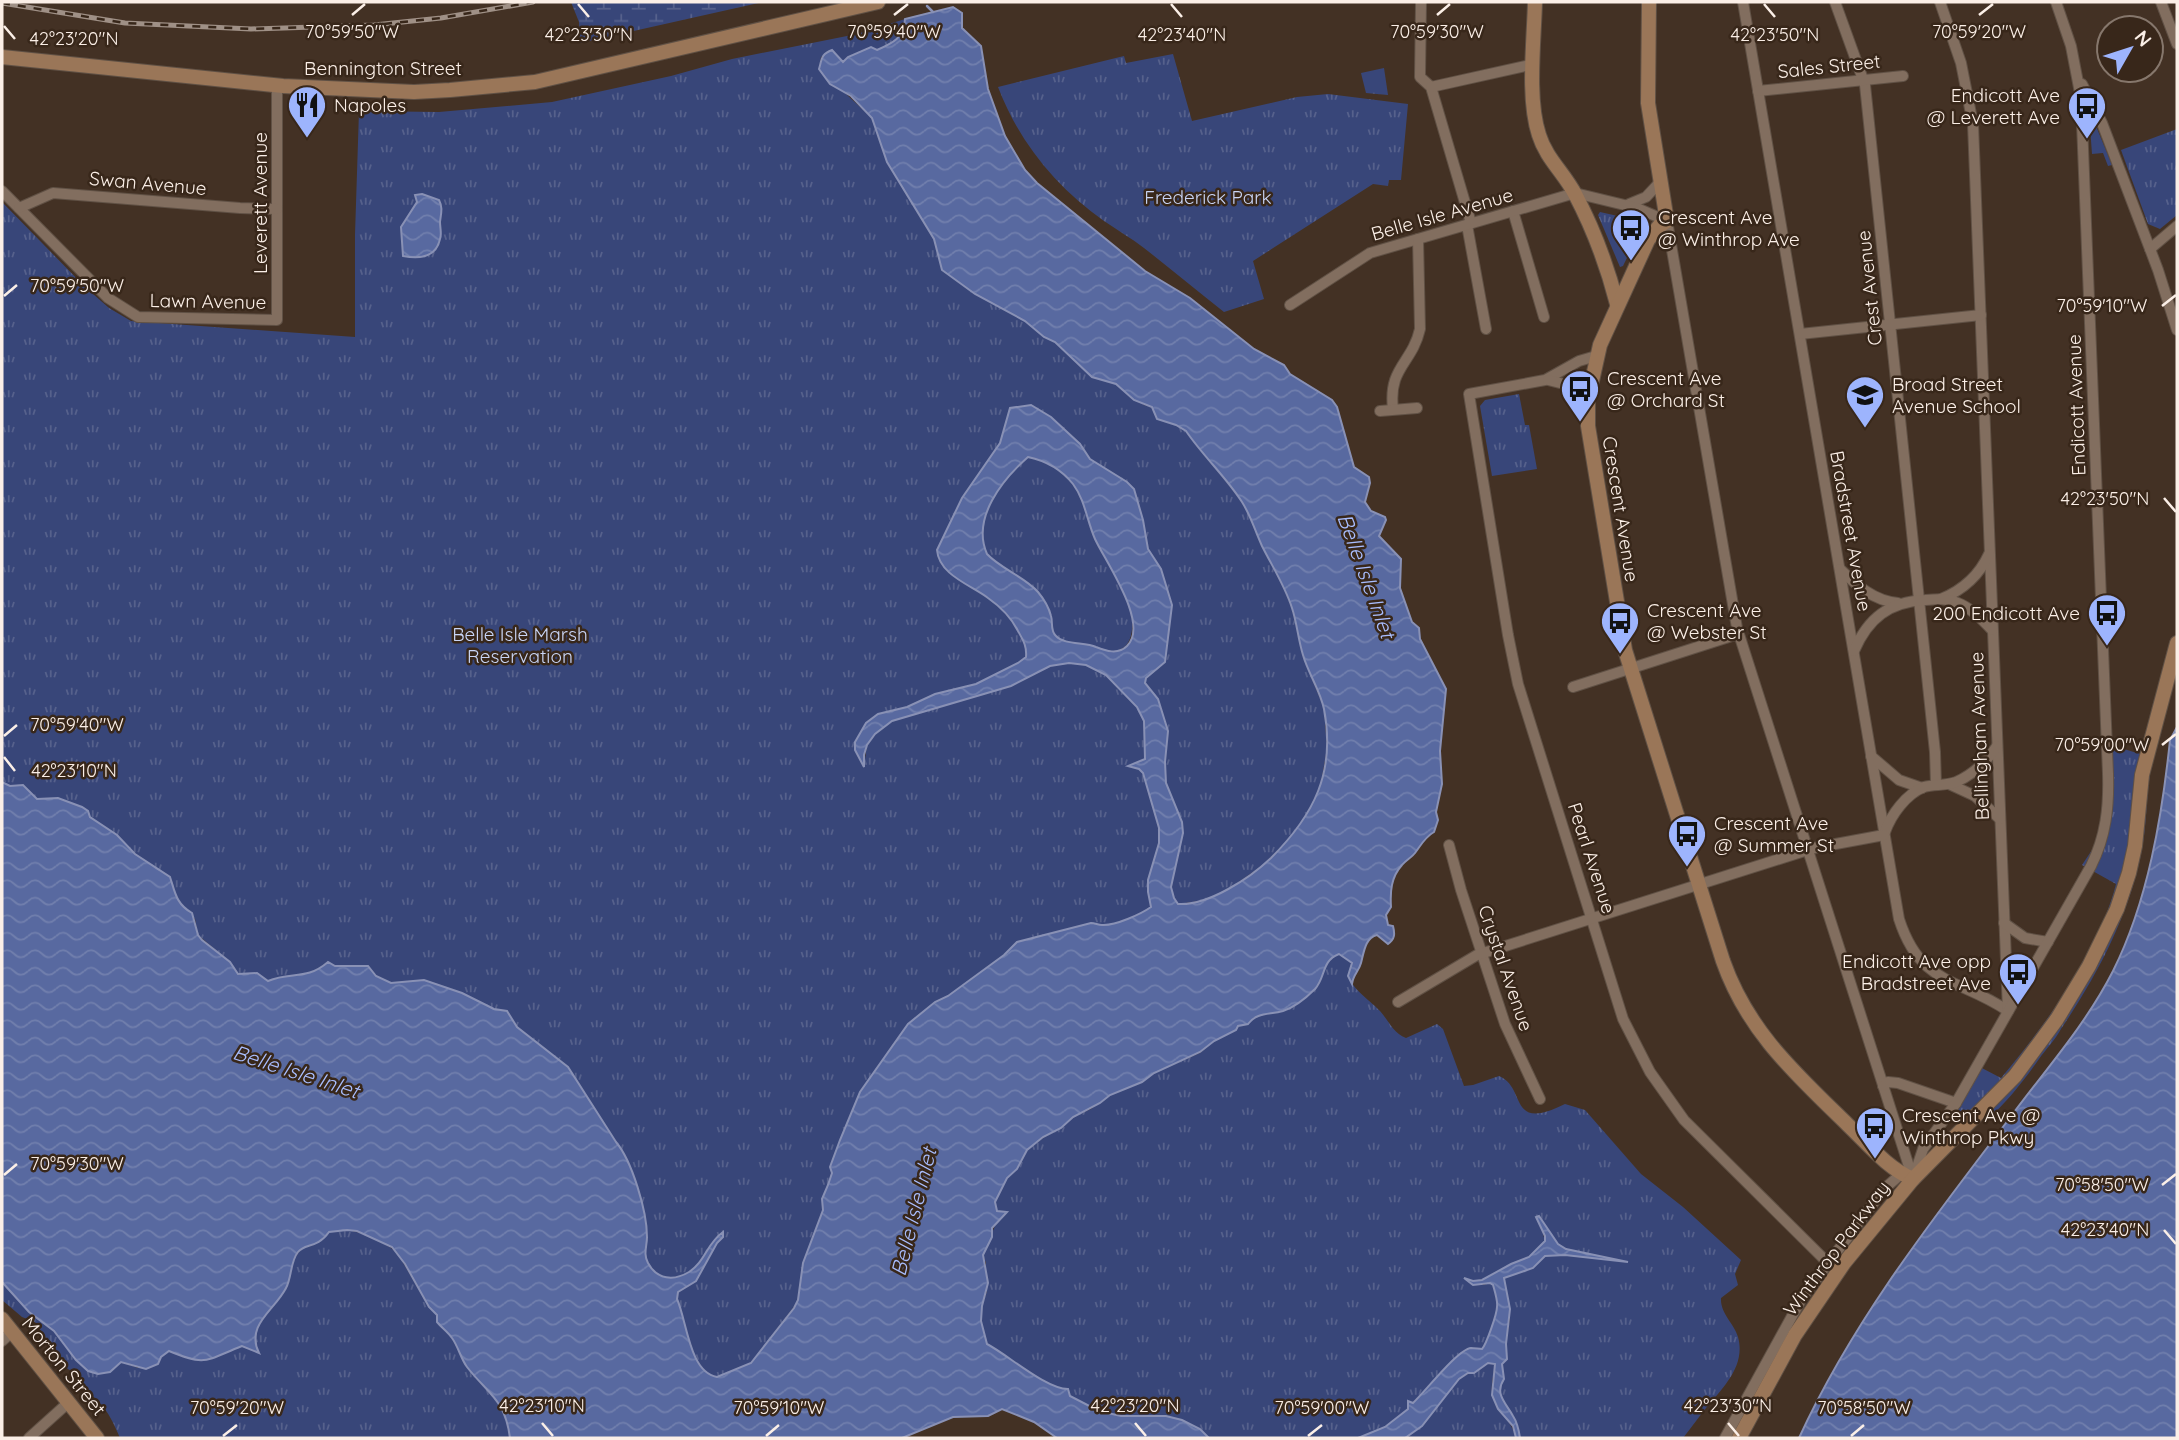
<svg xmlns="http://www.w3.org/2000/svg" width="2179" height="1440" font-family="Quicksand,sans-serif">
<defs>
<pattern id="wetland-marsh" width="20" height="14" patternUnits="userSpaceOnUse" patternTransform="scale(1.75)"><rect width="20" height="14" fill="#384679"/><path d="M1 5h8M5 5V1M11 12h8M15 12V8" fill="none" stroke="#56618c"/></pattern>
<pattern id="park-tufts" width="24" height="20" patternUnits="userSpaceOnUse" patternTransform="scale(1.75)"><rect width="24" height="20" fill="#384679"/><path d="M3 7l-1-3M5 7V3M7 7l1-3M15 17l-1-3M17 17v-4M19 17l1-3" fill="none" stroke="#56618c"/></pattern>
<pattern id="water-waves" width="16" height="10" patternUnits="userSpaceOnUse" patternTransform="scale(1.75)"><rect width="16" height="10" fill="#5869a0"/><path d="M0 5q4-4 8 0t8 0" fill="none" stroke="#717fad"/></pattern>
</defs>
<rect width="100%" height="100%" fill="#433124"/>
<polygon fill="#384679" points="2096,126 2112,165 2108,166 2103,153 2092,154 2090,127"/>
<polygon fill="url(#wetland-marsh)" points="571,2 763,2 580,43 579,22"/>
<g fill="url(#park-tufts)">
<path d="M905,19C903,48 866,54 843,62L832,50L821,57L819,69L872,118L887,162L934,239L942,270L975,294L1025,321L1044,337L1055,342L1092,376L1116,384L1144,405L1152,407L1157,419L1176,425L1186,431L1243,503L1285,591L1292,609L1303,657L1324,708L1327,749L1320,788L1304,822L1286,842L1263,865L1233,886L1207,900L1178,904L1174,898L1171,887L1178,855L1177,811L1166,784L1165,762L1168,731L1158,699L1145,683L1146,678L1165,662L1172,605L1161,569L1148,549L1143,520L1134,489L1127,482L1090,459L1080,444L1051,417L1031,405L1010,408L1000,443L962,498L937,550C939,575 971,585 988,598C1001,607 1011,617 1018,631C1023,640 1027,646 1026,657L1018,663L976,684L935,694L907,707L893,710L855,750L864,766L867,745L875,734L892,721L1011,686L1050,666L1069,663L1086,665L1106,675L1137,707L1144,721L1145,760L1130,766L1139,769L1143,773L1159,828V843L1148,880V892L1151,907C1140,914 1115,926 1102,925C1098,925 1095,923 1091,923L1017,942L1004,955L948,996L935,1002L908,1024L860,1092L840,1140L830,1167L832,1173L828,1186L822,1199L823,1209L803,1263L798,1300L793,1308L751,1363L717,1377C688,1372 687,1321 677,1299L678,1292L696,1281L717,1243L723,1237L719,1235C712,1243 708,1254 701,1262C687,1280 654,1286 646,1258C644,1251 647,1244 647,1237C647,1211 632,1161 616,1142L568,1067L516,1027L511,1017L462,993L424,980L392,983L376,976L368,966H335L327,962C306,981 291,971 268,981L257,973L238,974L230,962L198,935L195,919L175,897L170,877L135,854L117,835L90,817L88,811L82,807L58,798L37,799L17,785L10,786L2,782V202L85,287L109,308L131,321L355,337V235L359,111L439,112L552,102L671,76L732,59L857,34Z"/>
<path d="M1173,54L1192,121L1297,97L1328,94L1408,104L1401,180H1389L1388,186L1373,184L1253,261L1264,299L1224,312C1197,291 1171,269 1144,248C1131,238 1117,230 1104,221C1056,187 1019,142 998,87L1124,56L1126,63Z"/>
<polygon points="1384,68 1388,95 1366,93 1361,73"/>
<polygon points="2177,129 2177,215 2160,229 2148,224 2121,150"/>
<polygon points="1600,212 1640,221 1641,229 1623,266 1620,267 1598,215"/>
<polygon points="1519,394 1525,425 1529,425 1537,469 1492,476 1480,406 1485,400"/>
<path d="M1028,457C1047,461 1061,469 1073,484C1085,500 1087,521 1095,539C1104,558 1118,575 1126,595C1137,622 1137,663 1096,648C1085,644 1064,644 1056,636C1049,629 1050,605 1038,592C1024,576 1001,570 987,554C971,518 1003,479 1028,457Z"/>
<path d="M2111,745L2153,758C2145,792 2148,826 2140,859C2126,921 2096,977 2061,1029C2055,1040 2046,1049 2039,1059C2023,1082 2007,1102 1987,1120L1950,1109L1978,1066L2001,1078C2046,1024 2098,954 2116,884L2082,865L2100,838Z"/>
<path d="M1339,954L1352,963C1352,968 1349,974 1350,978C1351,988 1373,1003 1380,1011C1389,1021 1393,1033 1406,1038L1437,1024L1443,1029L1464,1086L1473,1085L1499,1076C1527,1087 1507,1133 1565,1104L1585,1110L1641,1174L1683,1207L1741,1260L1735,1274L1738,1285L1721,1298C1720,1314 1734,1323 1738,1337C1746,1366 1723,1388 1706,1408C1698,1418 1691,1428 1683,1438H1520C1519,1431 1517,1422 1513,1416C1506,1403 1494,1394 1504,1379L1502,1364L1507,1355L1506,1344L1510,1318L1504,1278L1533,1268L1545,1256L1565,1255L1620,1261L1566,1249L1558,1244L1539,1216L1545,1242L1529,1257L1511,1264L1484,1279L1473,1281L1465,1279L1483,1285L1490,1283L1493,1285C1494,1291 1498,1301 1498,1307C1497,1313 1486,1345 1482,1349C1479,1349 1475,1348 1471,1348C1458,1349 1425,1392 1412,1403L1408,1402L1409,1409C1393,1421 1377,1434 1358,1438H1209L1200,1429L1182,1420L1166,1416H1121L1099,1411L1070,1396L1068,1393L1033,1375L987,1344L981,1321L982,1306L987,1291L985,1270L986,1263L983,1255L997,1221L995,1202L1007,1178L1017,1169L1027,1150L1043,1138L1061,1128L1073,1117L1091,1109L1110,1095L1142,1082L1154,1073L1200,1053L1214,1041L1236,1030L1237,1026L1248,1024L1254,1017L1294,1006L1306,997L1318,986L1328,960Z"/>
<path d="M347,1230C362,1232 388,1243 398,1254L429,1307L437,1315L442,1328L451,1336L467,1367L474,1372L480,1383L495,1396L507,1416L510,1438H120C110,1414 102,1400 79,1387L77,1375L65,1367L35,1322L22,1317L2,1300V1282L20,1302L54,1331L83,1367L94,1373L116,1367L121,1362L138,1368L169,1351L185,1358L242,1346L258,1352C245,1324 276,1309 287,1287C292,1276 291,1262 299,1252C303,1246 307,1248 313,1245C319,1241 324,1234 330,1232C335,1231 341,1231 347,1230Z"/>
<path d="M1488,1363H1495C1494,1373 1491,1383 1492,1393C1494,1408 1512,1420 1516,1438H1405L1422,1426L1459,1379Z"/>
</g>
<g fill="url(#water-waves)" stroke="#8991b5" stroke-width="2" fill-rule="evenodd">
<path d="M953,7L962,13V28L981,46L988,89L1005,136L1025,170L1037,183L1145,271L1190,298L1254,349L1284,365L1290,374L1332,400L1337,407L1354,467L1369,477L1370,483L1365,502L1371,511L1385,517L1386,520L1379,536L1401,559L1400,588L1412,622L1419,628L1420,639L1446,689L1440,751L1442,784L1436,812L1438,820L1434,832C1425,837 1421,845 1415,853C1412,857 1406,860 1402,865C1391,877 1390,892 1391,907L1386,915L1388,925L1393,926C1395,934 1395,939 1388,944L1377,935C1365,938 1364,952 1361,963C1359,971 1353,975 1352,984L1348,976L1352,963L1339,954C1321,961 1326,977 1315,989C1306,998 1295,1007 1283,1011C1269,1015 1257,1012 1248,1024L1238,1026L1236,1030L1214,1041L1200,1052L1154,1073L1142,1082L1110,1095L1100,1103L1073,1117L1061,1128L1043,1137L1027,1150L1017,1169L1007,1178L995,1202L997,1211L1007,1212L992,1228V1237L983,1255L988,1283L982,1306L981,1321L987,1344C1008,1355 1046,1389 1068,1389L1070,1396L1099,1411L1121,1416H1166L1182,1420L1200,1429L1209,1438H1057L1034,1422L1002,1409L988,1416L953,1417L902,1438H510C505,1399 488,1394 467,1367C461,1359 458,1346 452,1338C448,1332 442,1328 437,1322V1315L429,1307L405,1264L392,1247L357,1231L347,1230L329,1232C317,1249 305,1243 298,1252C290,1262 292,1277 286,1288C275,1310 245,1325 259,1353L242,1346C206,1360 207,1367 169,1351L161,1357L158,1364L146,1369L121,1362L110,1372L98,1374L88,1371L76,1360L54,1331L29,1312L2,1282V782L10,786L23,785L37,799L58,798L82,807L88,811L90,817L117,835L135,854L170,877C175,892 176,904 192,913L198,935L202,940L230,962L238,974L257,973L268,981C291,971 306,981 328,962L335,966H368L376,976L391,983L424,980L462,993L494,1009L507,1011L517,1027L568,1067L616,1142C632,1161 647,1211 647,1237C647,1246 643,1254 648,1263C657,1280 674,1281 689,1272C705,1262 707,1243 723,1232V1237L717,1243L696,1281L678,1292L677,1299C687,1321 689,1372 717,1377L751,1363L794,1308L798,1300L803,1263L823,1210L822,1199L828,1185L832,1173L830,1167L840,1140L860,1092L908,1024L935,1002L948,996L1004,955L1017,942L1091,923C1095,923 1098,925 1102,925C1115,926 1141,914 1151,907L1148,892V880L1159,843V828L1143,773L1139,769L1128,766L1145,759L1144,721L1137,707L1106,675L1086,665L1069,663L1050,666L1011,686L892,721L875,734L867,745L864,755V767L855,750V742L866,723L878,714L907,707L935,694L976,684L1018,663L1026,657C1027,646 1023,640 1018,631C1011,617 1001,607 988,598C971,585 939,575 937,550L962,498L1000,443L1010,408L1031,405L1051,417L1080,444L1090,459L1127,482L1134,489L1143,520L1148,549L1161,569L1172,605L1165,662L1146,678L1145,683L1158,699L1168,731L1165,762L1166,783L1182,822L1183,833L1171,887L1174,898L1178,904C1208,906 1250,878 1271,858C1314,815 1336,772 1324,709C1320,690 1308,673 1303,655C1298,639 1297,623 1292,608C1285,586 1272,566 1262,546C1255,531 1251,516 1242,502C1226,477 1203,456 1186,431L1176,425L1157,419L1152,407L1134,400L1116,384L1092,377L1055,342L1044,337L1025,321L975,294L942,270L934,239L887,162L872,118L851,96L830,84L819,69C822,59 821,54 832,50L843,62L848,57L871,47L877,50C893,43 904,38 905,19ZM1028,457C1047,461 1061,469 1073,484C1085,500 1087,521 1095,539C1105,561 1150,624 1127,646C1118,655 1106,651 1096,647C1085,642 1064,645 1056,636C1050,631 1053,622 1051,616C1049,608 1043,598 1038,592C1025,577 1001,569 987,554C971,518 1003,479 1028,457Z"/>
<path d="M422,194L439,200C443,208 441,213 440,222C440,228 442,234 440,239C436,258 419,259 403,256L401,227L417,202L415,195Z"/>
<path d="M2177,727V1438H1799C1852,1322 1932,1220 2009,1119C2045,1070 2085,1026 2113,971C2148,901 2162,817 2170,740Z"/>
<path d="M1539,1216L1558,1244L1566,1249L1628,1262L1565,1255L1545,1256L1533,1268L1504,1278L1510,1309L1506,1344L1507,1359L1502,1364L1504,1379C1494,1394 1506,1403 1513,1416C1517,1422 1519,1431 1520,1438H1516L1513,1426L1498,1409L1492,1395L1495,1364L1488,1363L1474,1373H1468L1459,1379L1422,1426L1405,1438H1358L1385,1427L1408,1409V1401L1413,1403C1425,1392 1458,1349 1471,1348C1475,1348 1479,1349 1482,1349C1486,1345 1497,1314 1497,1307C1498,1301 1495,1292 1493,1285L1490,1283L1473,1285L1464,1278L1473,1281L1482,1280L1511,1264L1529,1257L1545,1241V1236L1536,1217Z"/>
</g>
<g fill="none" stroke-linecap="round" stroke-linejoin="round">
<polyline stroke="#8991b5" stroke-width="2.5" points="927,6 933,12"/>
<g stroke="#605145" stroke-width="12">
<g id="street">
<polyline points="1421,2 1420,77 1431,87 1471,223"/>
<path d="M1743,2L1899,919C1921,987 1960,978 2008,1011"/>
<polyline points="1835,2 1865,85 1935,752 1936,785"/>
<polyline points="1940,2 1961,63 1973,124 2008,1011"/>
<polyline points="2161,2 2177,44"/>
<polyline points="2082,84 2102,123 2158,270 2177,330"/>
<polyline points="1431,87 1534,64"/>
<polyline points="1758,91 1903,76"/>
<polyline points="2,191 108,298 138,317 277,320 277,86"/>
<polyline points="1629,204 1646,197 1661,181"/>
<polyline points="19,208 53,193 240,208 277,209"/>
<polyline points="1513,211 1544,317"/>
<polyline points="1467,225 1486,329"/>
<polyline points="2150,249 2177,226"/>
<polyline points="1290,305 1370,253 1575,193 1637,208 1667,221 1737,628 1913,1179"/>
<polyline points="1800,334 1981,315"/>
<polyline points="1596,356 1579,361 1545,380 1469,394 1508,635 1518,684 1623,1019 1650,1072 1684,1120 1827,1262"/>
<polyline points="1548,380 1564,384 1588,399"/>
<path d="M1393,409C1388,367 1412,364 1420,329L1418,239"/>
<polyline points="1380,411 1417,408"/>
<path d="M1840,569C1856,585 1874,601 1898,603"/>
<path d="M1941,599C1963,590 1979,576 1989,554"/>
<path d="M1854,651C1868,618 1889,602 1925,600C1936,599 1947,598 1958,603C1971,608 1982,619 1992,630"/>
<polyline points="1573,687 1738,634"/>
<polyline points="1871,756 1899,780 1922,788"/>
<polyline points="1949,784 1975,796 2000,819"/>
<path d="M1885,832C1891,815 1906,794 1924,787C1934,784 1946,786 1956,782C1972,775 1987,761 1997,746"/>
<polyline points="1449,845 1461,890 1505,1024 1540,1099"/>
<polyline points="2004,923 2025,938 2048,942"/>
<polyline points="1398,1002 1477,955 1814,848 1884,835"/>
<polyline points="1883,1086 1888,1082 1898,1083 1956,1103"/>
<path d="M1914,1176L1923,1149L1956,1103L2091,866C2106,836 2109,807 2108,774L2081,98L2071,46L2056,2"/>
<polyline points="2,1341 12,1332"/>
<polyline points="29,1438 69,1402"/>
<polyline points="1725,1438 1802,1298 1884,1189 1901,1174"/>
</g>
</g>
<g stroke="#605145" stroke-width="16">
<g id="secondary">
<path d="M1535,2C1534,41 1527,99 1539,135C1546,158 1564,173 1575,194C1594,230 1607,265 1617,304"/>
<path d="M1649,2L1648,103L1667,221L1659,226L1648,240L1600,345L1588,399V426L1625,650L1723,961C1748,1032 1796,1074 1848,1125C1868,1144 1887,1168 1913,1179"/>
<polyline points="2,57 283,86 414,92 450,90 535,82 878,2"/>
<polyline points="2,1319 97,1438"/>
<polyline points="1739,1438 1795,1335 1844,1263 1913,1179 2015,1076 2057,1019 2089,966 2117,909 2129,873 2135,846 2142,775 2177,643"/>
</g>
</g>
<use href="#street" stroke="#826e5f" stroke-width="10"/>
<use href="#secondary" stroke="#9a7658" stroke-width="14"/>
<g stroke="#9f9086" stroke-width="5">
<polyline id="rail" points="2,3 125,23 251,29 374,25 441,18 533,2"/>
</g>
<use href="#rail" stroke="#38271a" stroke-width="2.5" stroke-dasharray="8" stroke-linecap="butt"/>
</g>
<path fill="none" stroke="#fbefe7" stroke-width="2.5" d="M578,4L589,17M1171,4L1182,17M1764,4L1775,17M352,15L365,4M894,15L908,4M1437,15L1450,4M1979,15L1993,4M4,26L15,39M4,296L17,285M2162,306L2176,295M2164,498L2176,512M4,736L17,725M2162,745L2176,734M4,757L15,771M4,1175L17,1164M2162,1185L2176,1174M2164,1230L2176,1244M542,1423L553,1436M1135,1423L1146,1436M1728,1423L1739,1436M223,1436L237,1425M766,1436L779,1425M1308,1436L1322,1425M1851,1436L1864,1425"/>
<defs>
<g id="restaurant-pin" transform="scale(2.0125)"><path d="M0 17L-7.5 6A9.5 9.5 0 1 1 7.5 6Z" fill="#9db4fd" stroke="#38271a"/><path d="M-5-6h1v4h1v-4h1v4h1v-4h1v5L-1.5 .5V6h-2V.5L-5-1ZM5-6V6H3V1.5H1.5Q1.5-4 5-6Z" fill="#111"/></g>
<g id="bus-pin" transform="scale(2.0125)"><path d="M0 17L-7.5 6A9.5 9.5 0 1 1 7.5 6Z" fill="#9db4fd" stroke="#38271a"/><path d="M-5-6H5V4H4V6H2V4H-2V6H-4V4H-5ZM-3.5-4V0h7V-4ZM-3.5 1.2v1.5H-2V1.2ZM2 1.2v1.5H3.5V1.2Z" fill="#111"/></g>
<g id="school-pin" transform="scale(2.0125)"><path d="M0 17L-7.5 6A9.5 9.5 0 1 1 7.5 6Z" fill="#9db4fd" stroke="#38271a"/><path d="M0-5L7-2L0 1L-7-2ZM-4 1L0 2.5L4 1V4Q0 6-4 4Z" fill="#111"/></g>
</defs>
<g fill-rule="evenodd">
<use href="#restaurant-pin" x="307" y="105"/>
<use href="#bus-pin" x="2087" y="106"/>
<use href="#bus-pin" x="1631" y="228"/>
<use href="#bus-pin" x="1580" y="389"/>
<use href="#school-pin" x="1865" y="395"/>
<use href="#bus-pin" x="2107" y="613"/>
<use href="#bus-pin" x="1620" y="621"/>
<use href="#bus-pin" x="1687" y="834"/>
<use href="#bus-pin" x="2018" y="972"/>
<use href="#bus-pin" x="1875" y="1126"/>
</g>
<g text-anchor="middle" stroke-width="5" stroke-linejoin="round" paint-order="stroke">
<g font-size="19" fill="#fbefe7" stroke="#38271a">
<text transform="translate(1829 66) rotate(-6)" y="7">Sales Street</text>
<text x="383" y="75">Bennington Street</text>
<text transform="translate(148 183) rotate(5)" y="7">Swan Avenue</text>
<text transform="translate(260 203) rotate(-90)" y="7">Leverett Avenue</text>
<text transform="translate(1442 214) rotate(-16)" y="7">Belle Isle Avenue</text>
<text transform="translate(1869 288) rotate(-96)" y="7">Crest Avenue</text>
<text transform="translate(208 301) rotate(1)" y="7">Lawn Avenue</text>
<text transform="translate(2076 405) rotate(-92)" y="7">Endicott Avenue</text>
<text transform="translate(1621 509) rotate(81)" y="7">Crescent Avenue</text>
<text transform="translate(1851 531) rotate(80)" y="7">Bradstreet Avenue</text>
<text transform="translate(1979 736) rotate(-92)" y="7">Bellingham Avenue</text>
<text transform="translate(1592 858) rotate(72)" y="7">Pearl Avenue</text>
<text transform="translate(1506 968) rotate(71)" y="7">Crystal Avenue</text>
<text transform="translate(1836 1248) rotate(-53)" y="7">Winthrop Parkway</text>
<text transform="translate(64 1366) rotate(51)" y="7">Morton Street</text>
</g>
<g font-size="19" fill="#fbefe7" stroke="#38271a" text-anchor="start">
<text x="2060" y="102" text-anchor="end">Endicott Ave<tspan x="2060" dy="22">@ Leverett Ave</tspan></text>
<text x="334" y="112">Napoles</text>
<text x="1658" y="224">Crescent Ave<tspan x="1658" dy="22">@ Winthrop Ave</tspan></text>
<text x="1607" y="385">Crescent Ave<tspan x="1607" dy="22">@ Orchard St</tspan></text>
<text x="1892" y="391">Broad Street<tspan x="1892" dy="22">Avenue School</tspan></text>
<text x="1647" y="617">Crescent Ave<tspan x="1647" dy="22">@ Webster St</tspan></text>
<text x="2080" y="620" text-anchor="end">200 Endicott Ave</text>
<text x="1714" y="830">Crescent Ave<tspan x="1714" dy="22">@ Summer St</tspan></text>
<text x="1991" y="968" text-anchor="end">Endicott Ave opp<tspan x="1991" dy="22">Bradstreet Ave</tspan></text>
<text x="1902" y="1122">Crescent Ave @<tspan x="1902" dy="22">Winthrop Pkwy</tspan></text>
</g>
<g font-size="19" fill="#c9d5f6" stroke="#38271a">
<text x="1208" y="204">Frederick Park</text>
<text x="520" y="641">Belle Isle Marsh<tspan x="520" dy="22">Reservation</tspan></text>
</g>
<g font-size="21" font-style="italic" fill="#a8bdfe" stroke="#38271a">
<text transform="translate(1366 576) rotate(70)" y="7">Belle Isle Inlet</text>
<text transform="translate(296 1072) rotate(18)" y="7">Belle Isle Inlet</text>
<text transform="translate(914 1212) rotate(-76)" y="7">Belle Isle Inlet</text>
</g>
</g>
<g font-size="18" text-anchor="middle" fill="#fbefe7" stroke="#38271a" stroke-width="5" stroke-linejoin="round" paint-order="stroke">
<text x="1437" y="38">70°59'30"W</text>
<text x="1979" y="38">70°59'20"W</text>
<text x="352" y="38">70°59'50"W</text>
<text x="894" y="38">70°59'40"W</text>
<text x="589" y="41">42°23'30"N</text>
<text x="1182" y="41">42°23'40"N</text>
<text x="1775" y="41">42°23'50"N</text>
<text x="74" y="45">42°23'20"N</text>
<text x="77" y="292">70°59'50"W</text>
<text x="2102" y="312">70°59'10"W</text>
<text x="2105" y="505">42°23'50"N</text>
<text x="77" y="731">70°59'40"W</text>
<text x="2102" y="751">70°59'00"W</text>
<text x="74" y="777">42°23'10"N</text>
<text x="77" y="1170">70°59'30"W</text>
<text x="2102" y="1191">70°58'50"W</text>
<text x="2105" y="1236">42°23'40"N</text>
<text x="542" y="1412">42°23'10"N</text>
<text x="1135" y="1412">42°23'20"N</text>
<text x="1728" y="1412">42°23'30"N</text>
<text x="237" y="1414">70°59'20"W</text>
<text x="779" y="1414">70°59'10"W</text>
<text x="1322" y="1414">70°59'00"W</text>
<text x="1864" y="1414">70°58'50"W</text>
</g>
<rect width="2179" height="1440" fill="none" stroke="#fbefe7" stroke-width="7"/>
<g transform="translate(2130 49) rotate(51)"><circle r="33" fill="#38271a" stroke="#86776c" stroke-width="2"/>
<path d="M0-5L12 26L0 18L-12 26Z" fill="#9db4fd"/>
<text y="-10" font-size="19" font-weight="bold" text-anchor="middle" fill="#fbefe7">N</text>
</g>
</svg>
